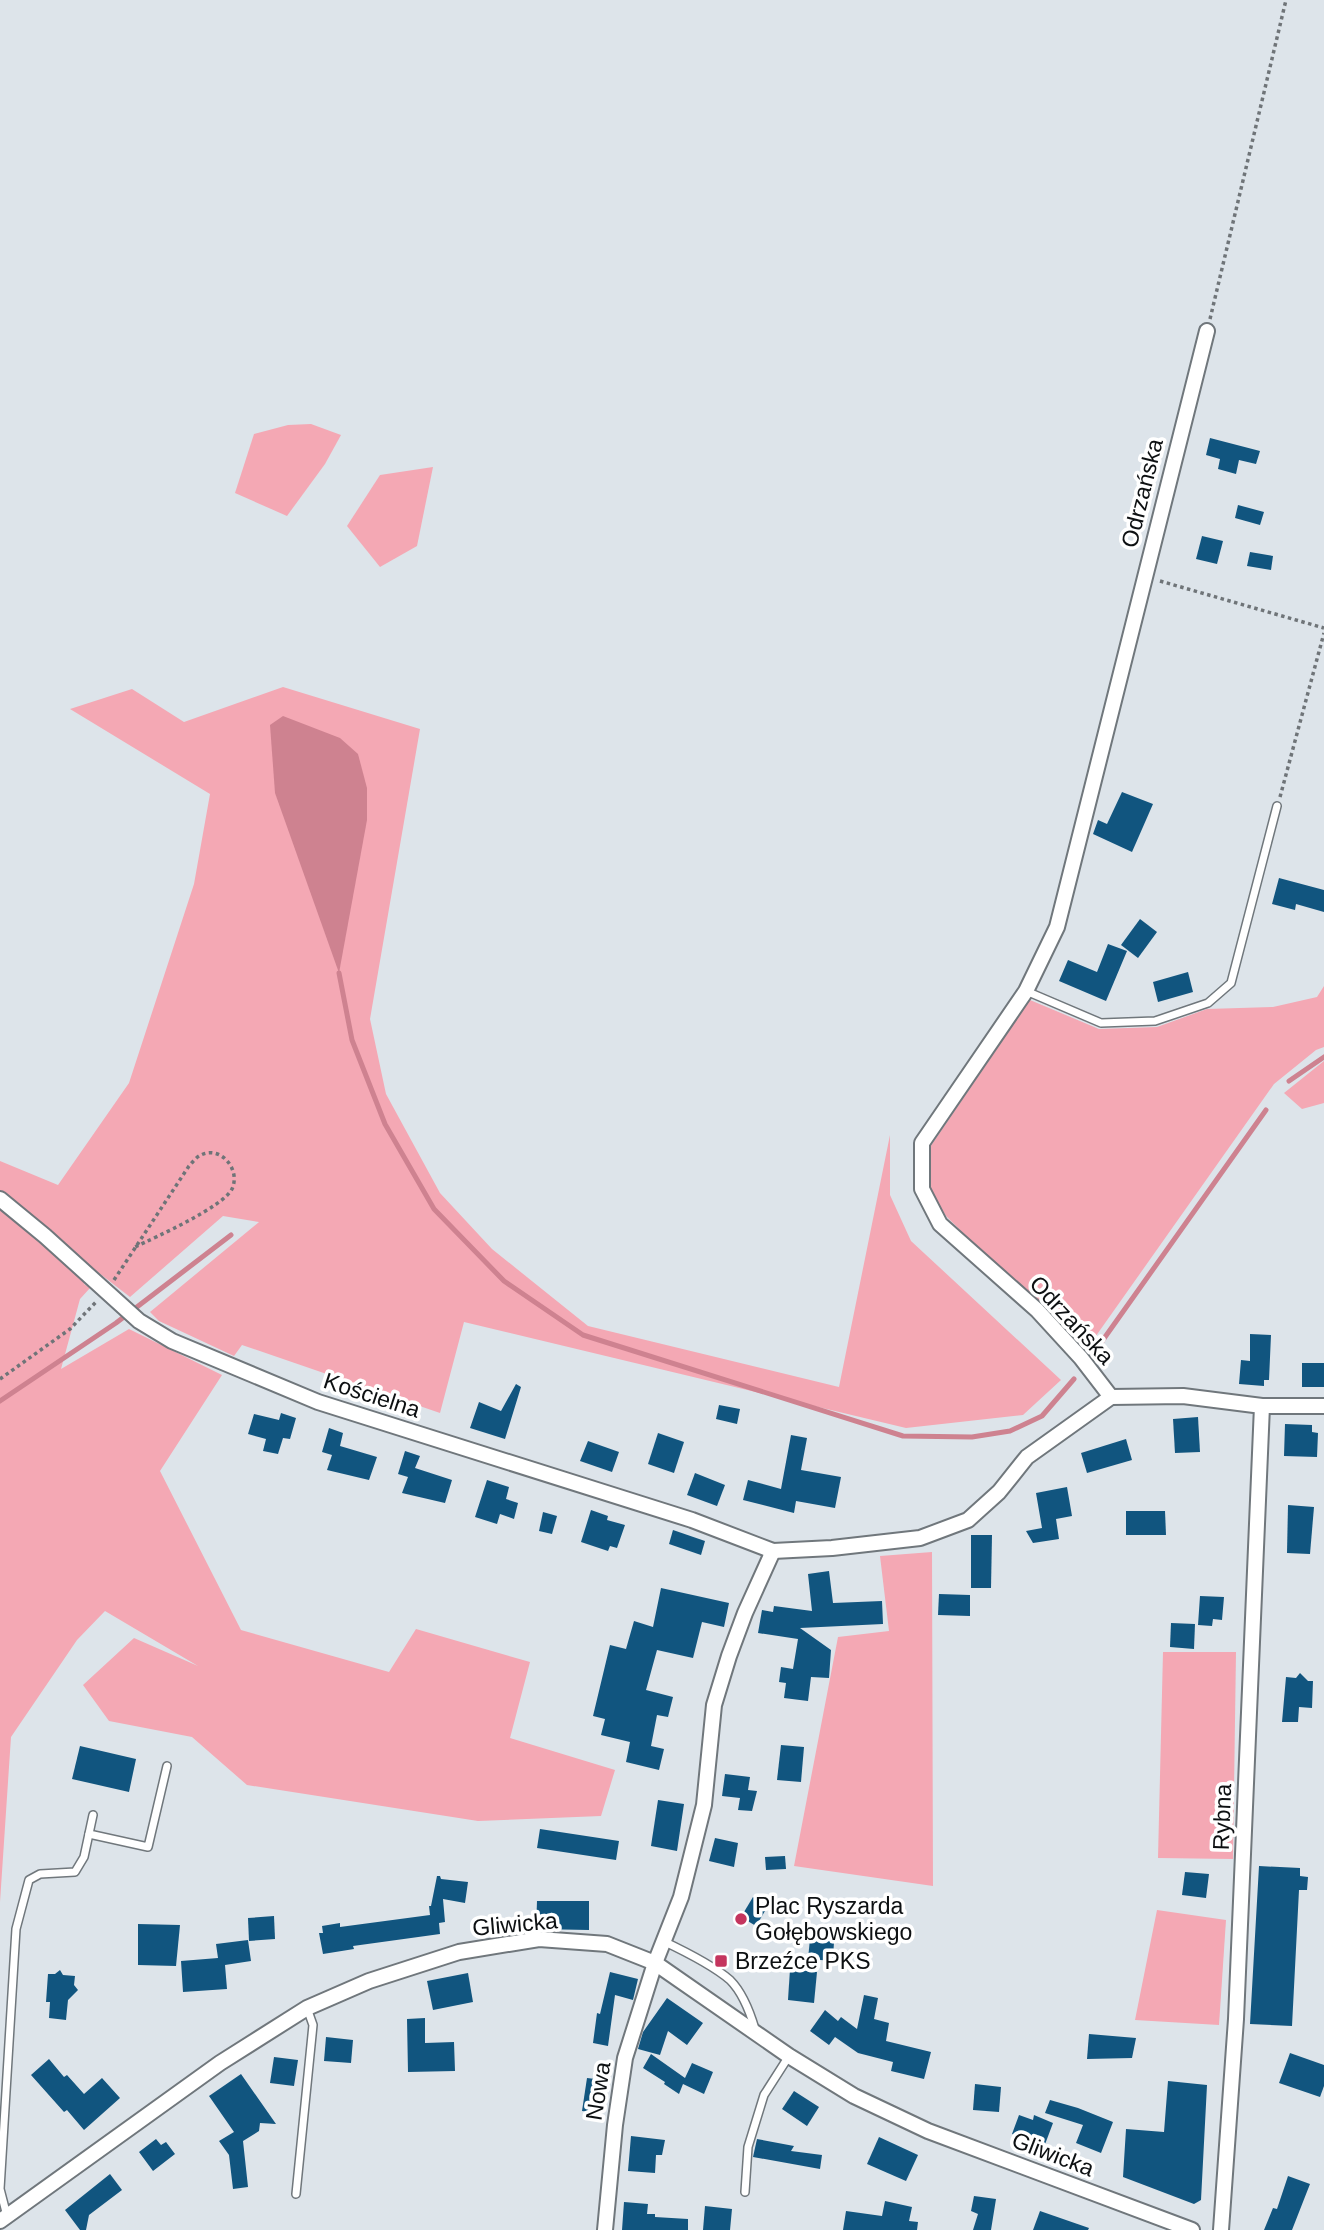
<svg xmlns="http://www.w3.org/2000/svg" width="1324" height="2230" font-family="Helvetica,sans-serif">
<rect width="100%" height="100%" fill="#dde4ea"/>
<g fill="#f4a8b4">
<polygon points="311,424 341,435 325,464 287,516 235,493 254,434 288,425"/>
<polygon points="433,467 417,546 380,567 347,526 380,475"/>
<polygon points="283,687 420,729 370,1019 386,1094 440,1193 492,1249 588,1326 839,1387 890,1135 890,1195 911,1241 1061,1380 1023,1415 906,1428 464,1322 440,1413 242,1345 234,1356 159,1321 150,1312 259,1222 223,1216 130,1297 90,1266 84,1284 90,1288 80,1299 61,1369 129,1329 222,1375 160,1471 241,1630 389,1672 416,1629 530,1662 510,1738 615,1770 601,1816 478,1821 247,1785 192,1737 109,1721 83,1685 134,1638 198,1666 105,1611 77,1640 11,1737 0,1902 0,1161 58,1185 129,1083 194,884 210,794 70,709 132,689 184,722"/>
<polygon points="1324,986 1324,1047 1316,1050 1274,1084 1086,1350 1038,1300 980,1250 946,1216 930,1190 930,1147 1030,1000 1099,1029 1157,1027 1207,1009 1273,1007 1317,997"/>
<polygon points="1324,1061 1324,1103 1302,1109 1284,1093"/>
<polygon points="932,1552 933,1886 794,1866 838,1637 889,1631 880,1556"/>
<polygon points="1163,1652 1236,1652 1233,1859 1158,1858"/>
<polygon points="1157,1910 1226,1920 1219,2025 1135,2020"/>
</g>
<polygon fill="#ce8290" points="283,716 340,738 358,754 367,788 367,820 339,973 275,793 270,725"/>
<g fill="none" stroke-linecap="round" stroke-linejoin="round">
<g stroke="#ce8290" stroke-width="5">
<polyline points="339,973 352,1040 385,1124 434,1209 504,1281 583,1335 903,1436 972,1437 1010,1431 1042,1416 1074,1379"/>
<polyline points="1289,1081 1324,1057"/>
<polyline points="1093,1354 1266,1110"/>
<polyline points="0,1401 116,1323 231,1235"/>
</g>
</g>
<g fill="#11557f">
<polygon points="1210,438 1260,451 1256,464 1239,460 1236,474 1218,469 1220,459 1206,455"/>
<polygon points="1238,505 1264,512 1260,525 1235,518"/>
<polygon points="1202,536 1223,541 1217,564 1196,559"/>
<polygon points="1250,552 1273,556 1271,570 1247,566"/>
<polygon points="1122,792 1153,804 1132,852 1093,834 1098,820 1107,824"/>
<polygon points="1279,878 1324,890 1324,912 1296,904 1295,910 1272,904"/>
<polygon points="1140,919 1157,932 1138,958 1121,945"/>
<polygon points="1108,944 1127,951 1106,1001 1059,981 1068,960 1097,972"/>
<polygon points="1188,972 1193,992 1158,1002 1153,982"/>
<polygon points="1250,1334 1271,1335 1269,1380 1264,1380 1264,1386 1239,1384 1241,1360 1250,1361"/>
<rect x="1302" y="1363" width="22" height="24"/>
<polygon points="516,1384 521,1387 505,1439 470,1428 479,1402 501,1411"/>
<polygon points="719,1405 740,1409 737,1424 716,1419"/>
<polygon points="281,1413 296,1418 290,1439 283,1438 278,1454 263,1451 266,1439 248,1434 254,1414 279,1420"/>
<polygon points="1198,1417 1200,1452 1175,1453 1173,1419"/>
<polygon points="1285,1424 1312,1425 1312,1432 1318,1433 1317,1457 1284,1456"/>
<polygon points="329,1428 343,1433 340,1446 377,1457 369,1480 327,1470 332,1455 322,1452"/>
<polygon points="658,1433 684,1442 674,1473 648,1464"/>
<polygon points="791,1435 807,1438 801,1470 841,1477 835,1508 796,1501 794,1513 743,1500 748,1480 781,1489"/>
<polygon points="1126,1439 1132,1460 1087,1473 1081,1453"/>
<polygon points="588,1441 619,1452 612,1472 580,1461"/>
<polygon points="405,1451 420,1456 415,1468 452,1480 445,1503 402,1493 408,1477 398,1474"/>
<polygon points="695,1473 725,1485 717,1506 687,1495"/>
<polygon points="487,1480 509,1487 506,1499 518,1503 514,1519 500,1514 497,1524 475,1517"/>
<polygon points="1067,1487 1072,1516 1056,1519 1059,1539 1033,1543 1026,1531 1042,1528 1036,1493"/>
<polygon points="1288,1505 1314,1507 1310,1554 1287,1553"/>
<polygon points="591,1510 608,1516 607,1520 625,1525 617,1548 610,1546 608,1551 581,1542"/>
<polygon points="1126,1511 1165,1511 1166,1535 1126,1535"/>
<polygon points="543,1512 557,1516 552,1534 539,1531"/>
<polygon points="673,1530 705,1541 701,1555 669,1544"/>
<polygon points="971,1535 992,1535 991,1588 971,1588"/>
<polygon points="829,1571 833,1603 882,1601 883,1624 800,1628 831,1650 829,1678 811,1677 808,1701 784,1698 786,1683 779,1682 781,1667 793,1669 798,1639 758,1633 762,1610 773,1612 774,1606 812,1611 808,1574"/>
<polygon points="661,1588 729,1603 724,1627 702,1622 693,1658 657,1650 646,1690 673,1697 668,1717 657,1715 651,1746 664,1749 659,1770 626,1762 630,1742 601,1735 605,1719 593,1716 610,1645 626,1649 634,1621 653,1627"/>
<polygon points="939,1594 970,1595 970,1616 938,1615"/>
<polygon points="1200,1596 1224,1597 1222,1620 1213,1619 1212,1626 1198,1625"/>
<polygon points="1171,1623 1195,1624 1194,1649 1170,1647"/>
<polygon points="1300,1673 1308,1681 1313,1681 1312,1708 1299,1707 1298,1722 1282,1722 1286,1677 1296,1678"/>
<polygon points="781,1745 804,1747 801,1782 777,1780"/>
<polygon points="80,1746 136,1759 129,1792 72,1779"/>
<polygon points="725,1774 750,1777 748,1790 757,1791 752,1811 738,1810 740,1798 722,1796"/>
<polygon points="658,1800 684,1804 677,1851 651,1846"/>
<polygon points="540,1829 619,1841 616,1860 537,1848"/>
<polygon points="715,1838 738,1843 734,1867 709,1861"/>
<polygon points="785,1856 786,1869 766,1870 765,1857"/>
<polygon points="1259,1866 1300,1868 1300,1876 1308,1877 1307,1890 1299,1890 1292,2026 1250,2024"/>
<polygon points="1185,1872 1209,1874 1206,1898 1182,1895"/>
<polygon points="437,1876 440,1876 441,1879 468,1882 465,1903 443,1899 445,1922 439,1923 440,1934 353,1946 354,1949 323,1954 319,1933 323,1933 322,1926 340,1923 340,1927 430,1915 429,1906 431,1906"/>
<polygon points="753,1897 768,1906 756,1926 741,1917"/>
<polygon points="537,1901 589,1901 589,1930 536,1929"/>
<polygon points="274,1916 275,1939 249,1941 248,1918"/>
<polygon points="138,1924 180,1925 176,1966 138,1965"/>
<polygon points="810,1939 834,1941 833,1961 808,1959"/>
<polygon points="248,1940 251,1961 225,1965 227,1989 183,1992 181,1961 218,1958 216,1944"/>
<polygon points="790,1969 817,1972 814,2003 788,2000"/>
<polygon points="60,1970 63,1975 75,1976 74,1985 78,1990 68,2000 66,2020 49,2018 50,2002 46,2002 48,1974 55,1974"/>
<polygon points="610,1972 638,1979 633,2000 615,1995 608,2046 593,2043 597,2013 600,2014"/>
<polygon points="468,1973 473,2002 433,2010 427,1981"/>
<polygon points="864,1995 878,1998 874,2019 889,2023 886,2041 931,2052 924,2079 891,2071 893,2062 858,2053 835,2037 829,2045 810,2031 825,2010 838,2021 841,2017 857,2029"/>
<polygon points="667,1998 703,2023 687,2045 668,2031 660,2055 638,2049 643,2032"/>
<polygon points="425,2018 425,2043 454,2042 455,2071 408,2072 407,2019"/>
<polygon points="1089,2034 1136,2038 1132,2058 1087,2059"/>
<polygon points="326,2037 353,2040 351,2063 324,2061"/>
<polygon points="1290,2053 1324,2065 1324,2086 1320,2097 1279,2083"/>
<polygon points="651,2054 685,2078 692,2063 713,2072 704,2094 683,2084 679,2094 664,2084 665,2082 643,2068"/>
<polygon points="274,2057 298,2060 294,2086 270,2083"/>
<polygon points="49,2059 64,2077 67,2075 84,2094 102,2078 120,2098 84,2130 67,2110 64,2112 31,2075"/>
<polygon points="241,2074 276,2124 260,2123 259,2131 243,2141 248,2187 233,2189 229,2155 219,2141 234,2132 209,2096"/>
<polygon points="587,2078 604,2080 600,2113 582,2111"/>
<polygon points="1168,2081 1207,2085 1201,2200 1194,2204 1123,2177 1126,2129 1164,2132"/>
<polygon points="975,2084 1001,2087 999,2112 973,2110"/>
<polygon points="794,2091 819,2107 807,2126 782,2109"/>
<polygon points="1050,2100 1078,2108 1113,2122 1101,2153 1076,2143 1083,2125 1045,2113"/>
<polygon points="1019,2115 1033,2120 1034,2115 1053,2123 1044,2147 1012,2134"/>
<polygon points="631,2136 665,2140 662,2155 656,2155 655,2173 628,2171"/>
<polygon points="879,2137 918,2155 906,2181 867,2164"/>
<polygon points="156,2139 161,2145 166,2142 175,2154 153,2171 139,2152"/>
<polygon points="757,2139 794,2146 791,2151 822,2155 820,2169 753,2157"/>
<polygon points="110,2174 122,2190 89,2215 86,2230 80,2230 65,2210"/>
<polygon points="1288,2176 1310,2184 1292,2230 1264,2230 1273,2208 1277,2209"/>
<polygon points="974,2196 996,2199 991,2230 973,2230 978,2214 971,2211"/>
<polygon points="885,2201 912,2207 909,2221 918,2222 917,2230 843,2230 846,2211 882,2216"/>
<polygon points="624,2202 648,2204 647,2214 655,2214 655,2217 688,2219 688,2230 622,2230"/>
<polygon points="705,2206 732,2209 730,2230 703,2230"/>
<polygon points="1040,2211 1089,2228 1088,2230 1033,2230"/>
</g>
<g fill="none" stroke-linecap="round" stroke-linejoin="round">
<g stroke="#70777c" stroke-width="10">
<g id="service">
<polyline points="1026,991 1101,1023 1155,1021 1208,1003 1231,983 1277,806"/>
<polyline points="89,1834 148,1847 167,1766"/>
<path d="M663,1941C682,1950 715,1967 730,1980C743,1993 750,2012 755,2029"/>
<polyline points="745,2192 748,2147 764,2095 789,2056"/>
<polyline points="296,2194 313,2025 307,2008"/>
<polyline points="7,2216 0,2189 16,1929 29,1880 40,1874 75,1872 84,1857 93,1815"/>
</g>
</g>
<g stroke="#70777c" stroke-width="18">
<g id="minor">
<polyline points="0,1199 45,1236 139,1321 172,1341 318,1402 692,1520 773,1551 832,1548 920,1538 968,1520 999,1492 1027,1457 1111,1397"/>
<polyline points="1111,1397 1081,1358 1037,1310 940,1224 922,1189 922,1143 1026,991 1057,927 1207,331"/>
<polyline points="1111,1397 1183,1396 1262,1406 1236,2019 1221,2230"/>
<polyline points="1262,1406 1324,1406"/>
<polyline points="0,2221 220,2063 307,2008 369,1981 459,1952 539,1939 607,1944 655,1963 789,2056 854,2096 928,2131 1192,2230"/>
<polyline points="605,2230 615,2125 625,2058 655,1963 681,1897 704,1805 714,1705 729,1656 745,1613 773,1551"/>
</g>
</g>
<g stroke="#6f7478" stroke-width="3.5" stroke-dasharray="3.5 3.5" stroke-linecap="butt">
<polyline points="1210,319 1286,0"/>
<polyline points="1160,581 1324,628"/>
<polyline points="1280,797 1324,633"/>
<path d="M114,1280L189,1166C192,1163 197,1156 201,1155C221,1145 241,1170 232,1189C223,1207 156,1237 135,1247"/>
<polyline points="0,1379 70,1329 96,1302"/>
</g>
<use href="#service" stroke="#fff" stroke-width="7"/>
<use href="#minor" stroke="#fff" stroke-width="14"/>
</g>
<g fill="#c4355e" stroke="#fff" stroke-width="2.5">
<circle cx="741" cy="1919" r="7"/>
<rect x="714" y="1954" width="14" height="14" rx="3.5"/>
</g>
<g text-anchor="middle" stroke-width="7" stroke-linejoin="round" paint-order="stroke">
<g font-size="23" fill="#0d1012" stroke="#fff">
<text transform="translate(1142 493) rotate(-76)" y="8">Odrzańska</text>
<text transform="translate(1072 1320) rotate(47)" y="8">Odrzańska</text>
<text transform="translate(372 1395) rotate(18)" y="8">Kościelna</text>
<text transform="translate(1222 1817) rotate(-88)" y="8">Rybna</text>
<text transform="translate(515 1924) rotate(-5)" y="8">Gliwicka</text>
<text transform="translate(598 2091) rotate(-81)" y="8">Nowa</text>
<text transform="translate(1053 2154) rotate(21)" y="8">Gliwicka</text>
</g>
<g font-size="23" fill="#0d1012" stroke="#fff" text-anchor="start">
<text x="755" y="1914">Plac Ryszarda<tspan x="755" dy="26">Gołębowskiego</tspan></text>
<text x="735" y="1969">Brzeźce PKS</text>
</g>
</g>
</svg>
